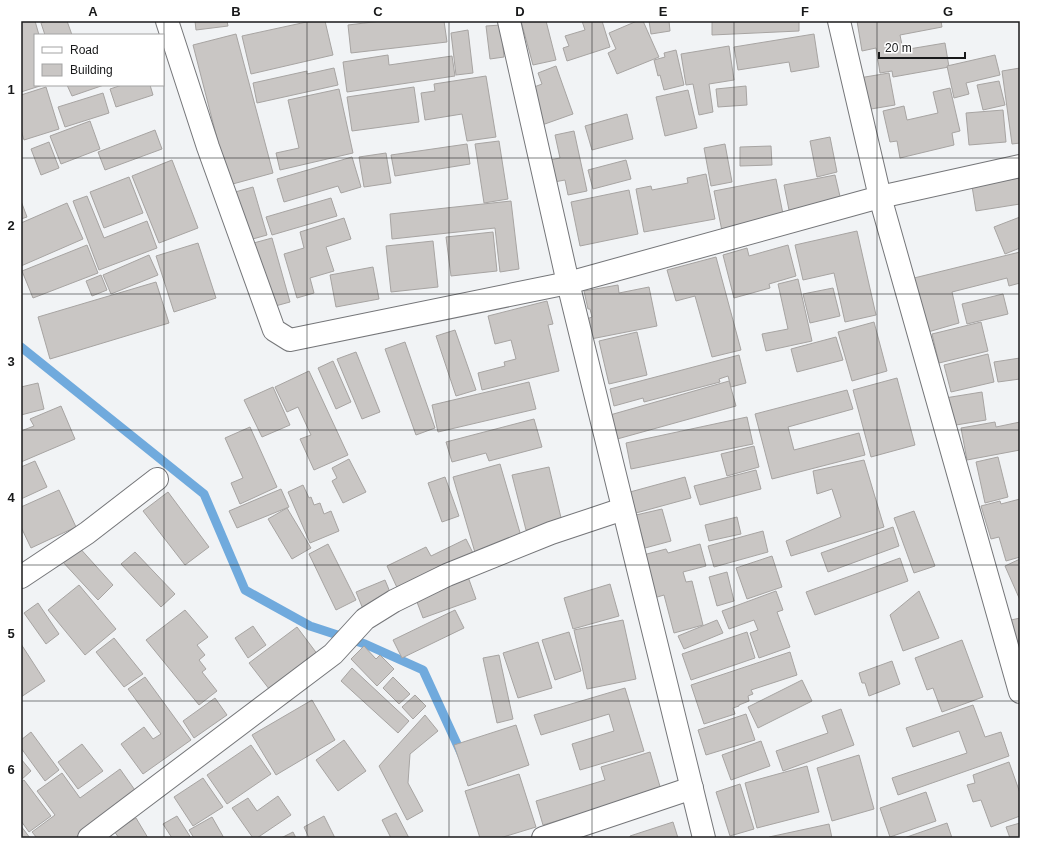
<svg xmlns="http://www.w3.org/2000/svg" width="1041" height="859" font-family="Arial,sans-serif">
<rect width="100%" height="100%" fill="#f1f3f5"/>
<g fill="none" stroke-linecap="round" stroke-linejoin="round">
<polyline stroke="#70aadd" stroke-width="9" points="21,347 204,494 245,590 310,626 365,644 423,670 462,755"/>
</g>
<g fill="#c9c6c4" stroke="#a7a4a2">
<polygon points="21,21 35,21 39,35 35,35 35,85 43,85 21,92"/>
<polygon points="47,21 67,21 72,35 45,35 41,23"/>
<polygon points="195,21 227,21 228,26 196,30"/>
<polygon points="311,21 325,21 333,55 251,74 242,36"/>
<polygon points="381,21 444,21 447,42 351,53 348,25"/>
<polygon points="521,21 546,21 556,60 533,65"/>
<polygon points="582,21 602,21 610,47 567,61 563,48 569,46 565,36 585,30"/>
<polygon points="637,21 643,21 659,57 617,74 608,53 616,49 609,33"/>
<polygon points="649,21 669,21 670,31 651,34"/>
<polygon points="712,21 799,21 799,31 712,35"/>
<polygon points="857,21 941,21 942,27 900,35 903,50 945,43 949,67 893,77 892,71 880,73 876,48 862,51"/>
<polygon points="501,25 504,57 490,59 486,26"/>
<polygon points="468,30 473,73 456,75 451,33"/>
<polygon points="236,34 273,173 229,185 193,45"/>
<polygon points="814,34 819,67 791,72 789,62 738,70 734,47"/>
<polygon points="729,46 734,80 709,84 713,112 699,115 693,84 686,85 681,54"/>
<polygon points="676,50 684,85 664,90 660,75 658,76 654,60 665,57 664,53"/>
<polygon points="388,55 389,65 452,56 455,76 347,92 343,62"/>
<polygon points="995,55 1000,75 966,83 969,94 954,98 947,66"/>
<polygon points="556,66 573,114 542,125 529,89 542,84 538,73"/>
<polygon points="334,68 338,85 257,103 253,83 307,71 307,74"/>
<polygon points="1020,68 1020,143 1012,144 1002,71"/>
<polygon points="889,73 895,105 865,110 859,78"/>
<polygon points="486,76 496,137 467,141 462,114 425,120 421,93 435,91 434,84"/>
<polygon points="999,81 1005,105 983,110 977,85"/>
<polygon points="67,85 104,85 72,96"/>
<polygon points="122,85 150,85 153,95 116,107 110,89"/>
<polygon points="746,86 747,105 718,107 716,89"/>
<polygon points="46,87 59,129 24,140 21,130 21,95"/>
<polygon points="414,87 419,122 352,131 347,97"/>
<polygon points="950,88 960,131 952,133 954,145 900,158 897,141 890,142 883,111 904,106 907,120 938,113 933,92"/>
<polygon points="339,89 353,153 280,170 276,153 299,148 288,100"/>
<polygon points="688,90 697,128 665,136 656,97"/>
<polygon points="103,93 109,113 65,127 58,107"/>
<polygon points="1003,110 1006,142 969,145 966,113"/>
<polygon points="627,114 633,139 592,150 585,126"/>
<polygon points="90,121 100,149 61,164 50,136"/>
<polygon points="155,130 162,149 105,170 98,152"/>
<polygon points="574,131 587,191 568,195 565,180 554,182 549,160 560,158 555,135"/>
<polygon points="830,137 837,172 817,177 810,141"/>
<polygon points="499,141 508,199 484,203 475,144"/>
<polygon points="49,142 59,168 41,175 31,149"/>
<polygon points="467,144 470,164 395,176 391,155"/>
<polygon points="725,144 732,182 711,186 704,148"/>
<polygon points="771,146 772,165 740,166 740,147"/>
<polygon points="386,153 391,183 364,187 359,157"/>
<polygon points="352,157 361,187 341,193 338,186 284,202 277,179"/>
<polygon points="172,160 198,228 159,243 132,176"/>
<polygon points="626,160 631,179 593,189 588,170"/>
<polygon points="706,174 715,219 644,232 636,189 651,186 652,190 688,183 687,178"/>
<polygon points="835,175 842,205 790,215 784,185"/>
<polygon points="129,177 143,213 104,228 90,192"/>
<polygon points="1020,178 1020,204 976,211 972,186"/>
<polygon points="776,179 784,219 722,231 714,191"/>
<polygon points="253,187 267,235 242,242 228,194"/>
<polygon points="629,190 638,234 580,246 571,202"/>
<polygon points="87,196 104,238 147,221 157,248 99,270 73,201"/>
<polygon points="331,198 337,216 272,235 266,217"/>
<polygon points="21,201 27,217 21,219"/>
<polygon points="511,201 519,269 500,272 495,228 392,239 390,214"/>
<polygon points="67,203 83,239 21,266 21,223"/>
<polygon points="1020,217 1020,248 1005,254 994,227"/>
<polygon points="344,218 351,239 326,247 334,271 310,278 314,293 297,298 284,254 304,248 300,232"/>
<polygon points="857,231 876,315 845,322 834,273 803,280 795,245"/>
<polygon points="493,232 497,271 451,276 446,237"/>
<polygon points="272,238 290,302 268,308 250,244"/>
<polygon points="433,241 438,287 391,292 386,246"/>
<polygon points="198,243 216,298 174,312 156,256"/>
<polygon points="87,245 98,273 33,298 22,271"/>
<polygon points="788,245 796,276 769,284 770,288 734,298 723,255 747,248 749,256"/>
<polygon points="1020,252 1020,283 1009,286 1007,278 952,292 959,323 928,332 914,278"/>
<polygon points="149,255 158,275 111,294 103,275"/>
<polygon points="716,257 741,350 712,357 695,296 676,301 667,270"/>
<polygon points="373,267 379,299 336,307 330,275"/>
<polygon points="101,275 107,290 92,296 86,281"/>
<polygon points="798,279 812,341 766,351 762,334 788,329 778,284"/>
<polygon points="156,282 169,323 50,359 38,317"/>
<polygon points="618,285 619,293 649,287 657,326 591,339 587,319 592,317 590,309 588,309 584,291"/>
<polygon points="833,288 840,316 810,323 803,294"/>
<polygon points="1003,294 1008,314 967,324 962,304"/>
<polygon points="547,301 553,324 548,325 559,371 482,390 478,373 505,366 504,362 516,359 511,340 495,344 488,316"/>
<polygon points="874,322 887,371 852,381 838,332"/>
<polygon points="981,322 988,351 939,363 932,334"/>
<polygon points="455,330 476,390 456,396 436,336"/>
<polygon points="637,332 647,375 609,384 599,341"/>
<polygon points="836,337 843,360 797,372 791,349"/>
<polygon points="405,342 435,428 416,435 385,349"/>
<polygon points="356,352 380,412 362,419 337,359"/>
<polygon points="988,354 994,382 951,392 944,365"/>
<polygon points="739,355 746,383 731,387 728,376 719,379 720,382 644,402 643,398 614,406 610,389"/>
<polygon points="1020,358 1020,379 998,382 994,362"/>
<polygon points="333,361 351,402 336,409 318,368"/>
<polygon points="309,371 348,455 314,470 300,439 311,435 298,407 287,412 275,387"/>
<polygon points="897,378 915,445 871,457 853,390"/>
<polygon points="729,381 736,406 610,441 603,417"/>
<polygon points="529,382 536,409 438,432 432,405"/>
<polygon points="38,383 44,409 21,415 21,387"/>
<polygon points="273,387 290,425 262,437 244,400"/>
<polygon points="847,390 853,409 788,427 794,450 859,433 865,455 772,479 755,414"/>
<polygon points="982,392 986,420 950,426 945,398"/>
<polygon points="61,406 75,439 21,462 21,431 34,426 30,419"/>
<polygon points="747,417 753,444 631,469 626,443"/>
<polygon points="534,419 542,447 489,461 486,453 452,462 446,442"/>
<polygon points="995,422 996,427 1020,422 1020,450 967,460 961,428"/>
<polygon points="250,427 277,487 240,504 231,483 243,478 225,438"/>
<polygon points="754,446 759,467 727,476 721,454"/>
<polygon points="998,457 1008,497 985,503 976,462"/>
<polygon points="349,459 366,492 343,503 332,481 337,478 332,468"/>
<polygon points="864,460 884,527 791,556 786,541 841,517 832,489 817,494 813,471"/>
<polygon points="35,461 47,487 21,499 21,467"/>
<polygon points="500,464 523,543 476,556 453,477"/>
<polygon points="549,467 562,522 526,530 512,475"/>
<polygon points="756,470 761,489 700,505 694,486"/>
<polygon points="445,477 459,516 442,522 428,483"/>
<polygon points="685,477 691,498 636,513 630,492"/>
<polygon points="303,485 309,498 311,497 314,505 320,503 324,514 331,511 339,531 310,543 288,492"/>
<polygon points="281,489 289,507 237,528 229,511"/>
<polygon points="59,490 76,527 31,548 21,527 21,507"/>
<polygon points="168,492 209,547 185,565 143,511"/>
<polygon points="1020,499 1020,557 1006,561 999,537 991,539 981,506 1000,501 1001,504"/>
<polygon points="287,508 311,548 292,559 268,519"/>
<polygon points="662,509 671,541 645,548 636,515"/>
<polygon points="914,511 935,566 914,573 894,518"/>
<polygon points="737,517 741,534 709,541 705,525"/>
<polygon points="893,527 899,546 828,572 821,553"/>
<polygon points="763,531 768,552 714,567 708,546"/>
<polygon points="466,539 475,557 400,594 387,566 426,547 431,556"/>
<polygon points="328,544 356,600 336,610 309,554"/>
<polygon points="700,544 706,566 683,572 686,582 692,581 703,625 674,633 664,595 654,598 643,555 666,549 668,553"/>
<polygon points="77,545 113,585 98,600 61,560"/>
<polygon points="135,552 175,594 161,607 121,564"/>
<polygon points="772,556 782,587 747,599 736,568"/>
<polygon points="900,558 908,581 815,615 806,592"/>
<polygon points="1020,559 1020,600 1005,566"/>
<polygon points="727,572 734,601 717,606 709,577"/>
<polygon points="467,574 476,599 423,618 414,594"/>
<polygon points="385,580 392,597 363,609 356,592"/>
<polygon points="610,584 619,616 573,629 564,598"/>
<polygon points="79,585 116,629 85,655 48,610"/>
<polygon points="776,591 783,610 777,612 790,647 759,658 750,633 758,630 754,620 729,629 722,611"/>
<polygon points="919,591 939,638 903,651 890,615"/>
<polygon points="38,603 59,634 46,644 24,613"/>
<polygon points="185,610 208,637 197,645 205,655 199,660 206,669 202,672 217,691 199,705 146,640"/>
<polygon points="455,610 464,628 402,658 393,640"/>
<polygon points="1020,618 1020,654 1011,620"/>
<polygon points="623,620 636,679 587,689 574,630"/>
<polygon points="717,620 723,633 684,649 678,636"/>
<polygon points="253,626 266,645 248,658 235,638"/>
<polygon points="297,627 321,659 273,694 249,663"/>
<polygon points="569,632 581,671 555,680 542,640"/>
<polygon points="747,632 755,658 691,680 682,654"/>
<polygon points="114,638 143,674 124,687 96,652"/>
<polygon points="962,640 983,697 942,712 933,688 927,690 915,658"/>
<polygon points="538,642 552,688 518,698 503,653"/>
<polygon points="21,644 45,681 21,697"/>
<polygon points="364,646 376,659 380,655 394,669 377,686 351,659"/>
<polygon points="790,652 797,675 751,690 753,694 748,696 749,701 739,705 739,706 733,708 735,714 704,724 691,685"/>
<polygon points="499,655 513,719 497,723 483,658"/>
<polygon points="892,661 900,684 869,696 865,683 862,683 859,673"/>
<polygon points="352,668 409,721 398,733 341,681"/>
<polygon points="145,677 191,740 143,774 121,744 144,727 153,739 161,734 128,689"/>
<polygon points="393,677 410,694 399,704 383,688"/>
<polygon points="802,680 812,701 758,728 748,707"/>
<polygon points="625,688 644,751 580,770 572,744 614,731 609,714 541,735 534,715"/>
<polygon points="415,695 426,706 413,719 402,707"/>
<polygon points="215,698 227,715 194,738 183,721"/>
<polygon points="312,700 335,740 276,775 252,735"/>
<polygon points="973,705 985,737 1001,732 1009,756 898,795 892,778 967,753 959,731 913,747 906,728"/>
<polygon points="841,709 854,745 783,771 776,751 828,733 822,716"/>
<polygon points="746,714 755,740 706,755 698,730"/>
<polygon points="425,715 438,731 410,754 408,783 423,811 407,820 379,766"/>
<polygon points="516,725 529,765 468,786 454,745"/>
<polygon points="31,732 59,770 45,781 21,748 21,740"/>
<polygon points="344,740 366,771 338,791 316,760"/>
<polygon points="761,741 770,766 731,780 722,755"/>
<polygon points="82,744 103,771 78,789 58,762"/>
<polygon points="251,745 271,774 227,804 207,775"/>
<polygon points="650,752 661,790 543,825 536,801 605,780 601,767"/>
<polygon points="859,755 874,809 832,821 817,768"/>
<polygon points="21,759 31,771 21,780"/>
<polygon points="1009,762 1020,793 1020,816 991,827 981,800 973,802 967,785 975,783 973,775"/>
<polygon points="807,766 819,812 757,828 745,783"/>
<polygon points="120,769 137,793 75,838 37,838 32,832 55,815 37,791 62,773 80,798"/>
<polygon points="519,774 536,827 500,838 480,838 465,791"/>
<polygon points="203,778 223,807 193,826 174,797"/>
<polygon points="24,780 51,816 29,832 21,821 21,782"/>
<polygon points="740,784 754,829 730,836 716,792"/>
<polygon points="926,792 936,821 890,837 880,808"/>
<polygon points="278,796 291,815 257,838 253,838 232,808 248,798 257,811"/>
<polygon points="396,813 409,838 391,838 382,820"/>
<polygon points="177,816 191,838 172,838 163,824"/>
<polygon points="324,816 335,838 309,838 304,827"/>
<polygon points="212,817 224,838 194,838 189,830"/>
<polygon points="136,818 148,838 119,838 114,831"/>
<polygon points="673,822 678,838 630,838 630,836"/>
<polygon points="947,823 952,838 904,838"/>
<polygon points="1020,823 1020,838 1010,838 1006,827"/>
<polygon points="829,824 832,838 769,838 769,837"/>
<polygon points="21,826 30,838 21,838"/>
<polygon points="293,832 296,838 281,838"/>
</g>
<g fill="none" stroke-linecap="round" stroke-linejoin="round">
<g stroke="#757679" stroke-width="24">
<g id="street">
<polyline points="167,21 208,147 274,330 290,340 568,283 880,197 1020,166"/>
<polyline points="509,21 568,283 704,838"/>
<polyline points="839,21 880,197 1020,692"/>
<polyline points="21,577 87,533 157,479"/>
<polyline points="89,838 333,654 365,619 394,601 447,575 551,533 623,509"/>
<polyline points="543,838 692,788"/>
</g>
</g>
<use href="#street" stroke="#fff" stroke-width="22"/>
</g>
<path fill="none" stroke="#18191a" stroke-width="1" stroke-opacity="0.55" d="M164,21V838M307,21V838M449,21V838M592,21V838M734,21V838M877,21V838M21,158H1020M21,294H1020M21,430H1020M21,565H1020M21,701H1020"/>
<rect width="1041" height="859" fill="none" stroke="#ffffff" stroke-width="44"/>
<rect x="34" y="34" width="130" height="52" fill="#ffffff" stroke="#a3a3a3"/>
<rect x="42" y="47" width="20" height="6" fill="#ffffff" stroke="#a3a3a3"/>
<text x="70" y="54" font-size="12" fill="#18191a">Road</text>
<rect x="42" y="64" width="20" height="12" fill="#c9c6c4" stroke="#a3a3a3"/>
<text x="70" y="74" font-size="12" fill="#18191a">Building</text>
<path d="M879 52v6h86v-6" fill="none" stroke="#18191a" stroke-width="2"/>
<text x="885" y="52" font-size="12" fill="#18191a" stroke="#ffffff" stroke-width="3" paint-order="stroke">20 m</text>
<rect x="22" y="22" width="997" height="815" fill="none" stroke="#18191a" stroke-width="1.5"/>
<g font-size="13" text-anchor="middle" font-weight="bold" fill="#18191a">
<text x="93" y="16">A</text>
<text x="236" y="16">B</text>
<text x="378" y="16">C</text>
<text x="520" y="16">D</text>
<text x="663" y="16">E</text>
<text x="805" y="16">F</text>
<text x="948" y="16">G</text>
<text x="11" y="94">1</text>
<text x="11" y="230">2</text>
<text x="11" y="366">3</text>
<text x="11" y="502">4</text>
<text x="11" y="638">5</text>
<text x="11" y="774">6</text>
</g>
</svg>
